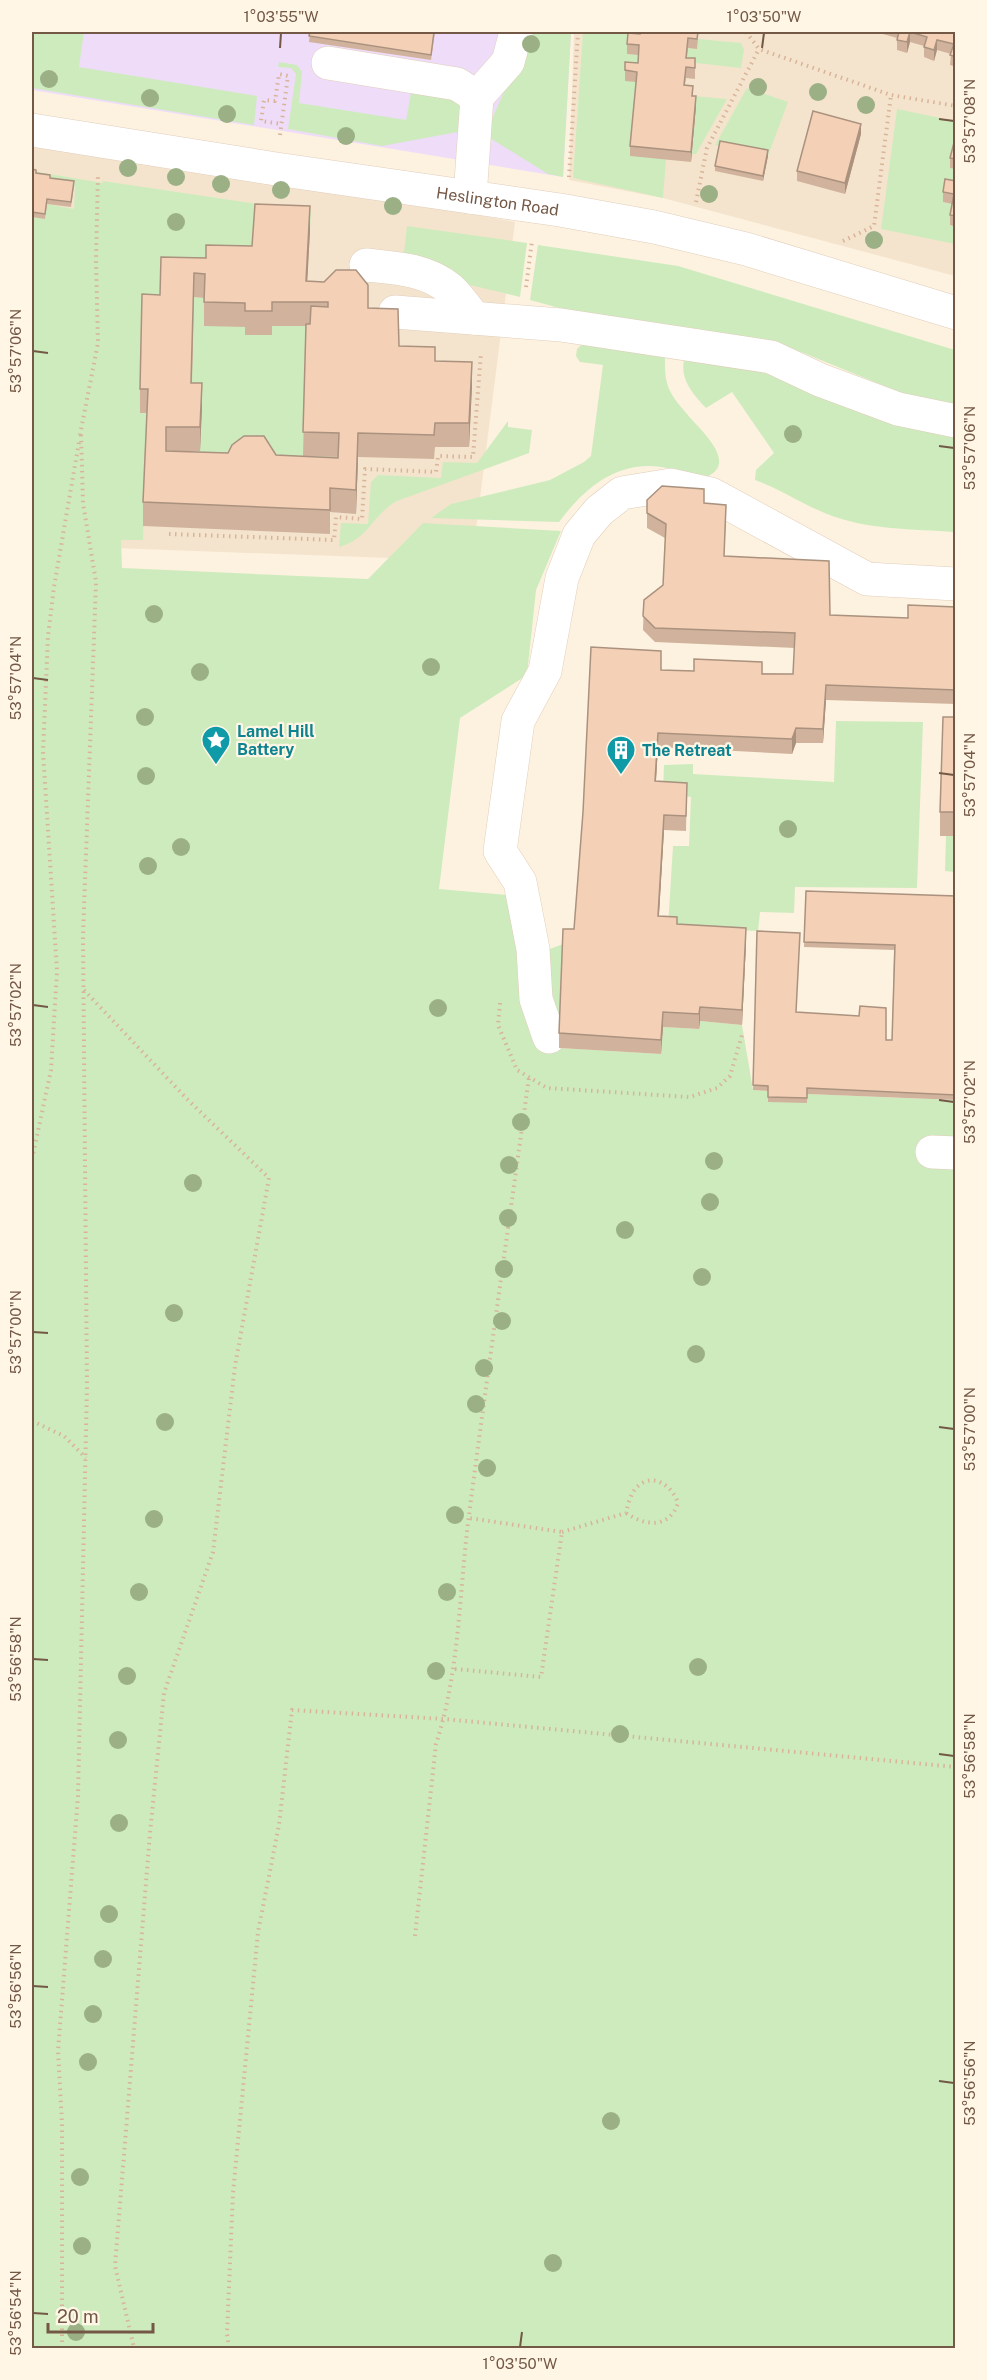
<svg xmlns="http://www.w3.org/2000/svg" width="987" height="2380" font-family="'Public Sans',sans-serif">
<rect width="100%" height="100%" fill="#fdf2df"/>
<g fill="#f5e4cd">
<polygon points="574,32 955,32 955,276 663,198 569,180"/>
<polygon points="32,129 515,222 472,561 32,545"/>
</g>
<polygon fill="#efdcf9" points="32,32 571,32 563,177 32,90"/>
<g fill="#ceebbe">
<polygon points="32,32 84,32 79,67 257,96 254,125 32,88"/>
<polygon points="525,32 571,32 563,177 548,174 485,135 514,69"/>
<polygon points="583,32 641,32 640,45 627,54 639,55 637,82 666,160 663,198 573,178"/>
<polygon points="698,39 741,43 744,50 741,68 687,62 688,48 697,49"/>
<polygon points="279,62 297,65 302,72 299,103 406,120 412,88 460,97 463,131 382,146 288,129 296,74 291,68 278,67"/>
<polygon points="747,88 788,102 768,156 715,145"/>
<polygon points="693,96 727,99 696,154 692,154 696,107"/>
<polygon points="897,109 955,121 955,192 943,202 954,205 950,225 955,227 955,244 881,229"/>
<polygon points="32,171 103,183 103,181 311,212 310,231 252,270 207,269 160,319 140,412 148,413 143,540 121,540 122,568 368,579 423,523 561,531 536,590 527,675 460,718 439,889 507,895 523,959 563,944 560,1048 661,1054 663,1027 698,1029 700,1021 742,1025 753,1090 768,1091 807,1103 807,1094 955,1100 955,2348 32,2348 32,217 45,219 47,204 74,209 75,187 36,179"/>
<polygon points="407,226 527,243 520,297 470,285 404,253"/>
<polygon points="538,245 678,266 955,350 955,405 904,394 779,343 563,309 530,300"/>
<polygon points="194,297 205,298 245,327 272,335 272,326 328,326 303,455 339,457 338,482 166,475 166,451 200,451 191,407"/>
<path d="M583,343L665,354C665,367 664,378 670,391C674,399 681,407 687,414C699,429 740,463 706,477C689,474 664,465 646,466C608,467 580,494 559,522L431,518L451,504L550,480L584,462L591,456L603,365L580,362L576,356L577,349Z"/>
<path d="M684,360L748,365L955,435V532C913,529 867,530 827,514C802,504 780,489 755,480L756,470L774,453L732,392L706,408C693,394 680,380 684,360Z"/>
<path d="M508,421V427L532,430L529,453L397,501C372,515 369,539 339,547L341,523L368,524L371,482L378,475L441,478L443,462L477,463Z"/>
<polygon points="836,721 923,722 917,888 795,887 794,913 760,912 758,931 668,927 673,846 689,846 691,797 663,793 664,765 693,764 693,774 834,782"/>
<polygon points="946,836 955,836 955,872 945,871"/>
</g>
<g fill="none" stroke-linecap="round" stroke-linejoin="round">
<g stroke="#e1cebb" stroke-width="34">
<g id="minor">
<polyline points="328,63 457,84 477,97 470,197"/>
<polyline points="477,97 508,62 516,32"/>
<path id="s1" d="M32,130L276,169L560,210L654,227L746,249L956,313"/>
<path d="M366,265C395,268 427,269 450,289C459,297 467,309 474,318"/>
<polyline points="395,312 561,325 771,357 820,380 898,409 956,421"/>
<polyline points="549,1037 536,999 533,949 520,882 500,851 518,721 545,671 562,578 579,535 599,511 622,493 671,485 711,494 867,579 956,584"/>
<polyline points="932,1152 956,1153"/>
</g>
</g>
<g stroke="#d8b499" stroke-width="4" stroke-dasharray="1.5 4.5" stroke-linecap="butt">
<polyline points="746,32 759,49 891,95 956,106"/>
<polyline points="280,135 288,76 279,74 275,101 264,100 261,121 282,124"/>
<polyline points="569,177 578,32"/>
<polyline points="696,202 707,148 759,49"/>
<polyline points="843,241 874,226 891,95"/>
<polyline points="526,287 532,241"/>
<polyline points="80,435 98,343 96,260 98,174"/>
<polyline points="169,534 334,540 336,517 362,519 365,469 436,472 438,456 473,457 481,352"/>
<polyline points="84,990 187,1099 269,1178 235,1366 213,1552 164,1693 150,1833 115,2266 134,2348"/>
<polyline points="500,1003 498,1025 517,1070 547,1088 690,1097 717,1088 730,1076 742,1035"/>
<polyline points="32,1159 51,1070 57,971 43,752 48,636 54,587 79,442"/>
<polyline points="32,1421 64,1436 86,1458"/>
<path d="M562,1532L626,1513C628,1504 631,1492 638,1486C654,1472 673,1487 678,1503C669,1529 645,1526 626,1513"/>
<polyline points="455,1669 541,1677 562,1532 469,1518"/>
<path d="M415,1936L436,1744C460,1670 459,1592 469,1515C488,1369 509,1223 529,1077"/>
<polyline points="62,2348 62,2124 58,2051 78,1796 87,1386 83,936 96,582 83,503 81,434"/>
<polyline points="229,2348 227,2334 233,2193 258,1932 279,1825 292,1710 444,1719 956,1767"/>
</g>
<use href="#minor" stroke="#fff" stroke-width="33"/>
</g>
<g fill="#9cb086">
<circle cx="531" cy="44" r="9"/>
<circle cx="49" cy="79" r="9"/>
<circle cx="758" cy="87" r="9"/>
<circle cx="818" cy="92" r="9"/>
<circle cx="150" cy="98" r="9"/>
<circle cx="866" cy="105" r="9"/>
<circle cx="227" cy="114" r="9"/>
<circle cx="346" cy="136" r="9"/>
<circle cx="128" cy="168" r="9"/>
<circle cx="176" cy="177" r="9"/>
<circle cx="221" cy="184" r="9"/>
<circle cx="281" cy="190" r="9"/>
<circle cx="709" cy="194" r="9"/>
<circle cx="393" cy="206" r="9"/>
<circle cx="176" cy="222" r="9"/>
<circle cx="874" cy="240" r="9"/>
<circle cx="793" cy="434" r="9"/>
<circle cx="154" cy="614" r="9"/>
<circle cx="431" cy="667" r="9"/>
<circle cx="200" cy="672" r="9"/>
<circle cx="145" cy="717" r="9"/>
<circle cx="146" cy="776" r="9"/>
<circle cx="788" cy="829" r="9"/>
<circle cx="181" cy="847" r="9"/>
<circle cx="148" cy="866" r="9"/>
<circle cx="438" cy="1008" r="9"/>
<circle cx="521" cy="1122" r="9"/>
<circle cx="714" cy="1161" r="9"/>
<circle cx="509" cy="1165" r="9"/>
<circle cx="193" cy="1183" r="9"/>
<circle cx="710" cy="1202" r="9"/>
<circle cx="508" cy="1218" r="9"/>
<circle cx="625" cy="1230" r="9"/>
<circle cx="504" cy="1269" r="9"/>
<circle cx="702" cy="1277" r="9"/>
<circle cx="174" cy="1313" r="9"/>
<circle cx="502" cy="1321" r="9"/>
<circle cx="696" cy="1354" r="9"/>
<circle cx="484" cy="1368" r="9"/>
<circle cx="476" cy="1404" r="9"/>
<circle cx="165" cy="1422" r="9"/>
<circle cx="487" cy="1468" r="9"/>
<circle cx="455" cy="1515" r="9"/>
<circle cx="154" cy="1519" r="9"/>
<circle cx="139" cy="1592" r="9"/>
<circle cx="447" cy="1592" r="9"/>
<circle cx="698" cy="1667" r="9"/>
<circle cx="436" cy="1671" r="9"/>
<circle cx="127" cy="1676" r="9"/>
<circle cx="620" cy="1734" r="9"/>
<circle cx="118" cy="1740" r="9"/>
<circle cx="119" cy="1823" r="9"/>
<circle cx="109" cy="1914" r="9"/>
<circle cx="103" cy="1959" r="9"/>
<circle cx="93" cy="2014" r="9"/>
<circle cx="88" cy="2062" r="9"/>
<circle cx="611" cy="2121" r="9"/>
<circle cx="80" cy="2177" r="9"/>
<circle cx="82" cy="2246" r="9"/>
<circle cx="553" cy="2263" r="9"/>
<circle cx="76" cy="2332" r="9"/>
</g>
<g fill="#d1b39d" fill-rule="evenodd">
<polygon points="310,32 435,32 431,60 309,42"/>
<polygon points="883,32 956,32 956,67 950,65 951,54 937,50 934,61 924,57 924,46 910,42 907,53 897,50 897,38 883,34"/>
<polygon points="640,34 698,39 697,49 688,48 687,58 695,69 695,79 686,78 685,85 693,96 696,106 691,162 630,156 630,146 636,82 625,81 625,70 638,63 638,55 627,54 627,44"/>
<polygon points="861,134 845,194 797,181 797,171"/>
<polygon points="956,135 956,169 950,168 950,158"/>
<polygon points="768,156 763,181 715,171 715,166"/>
<polygon points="32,169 36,173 74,186 71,207 47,204 45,219 32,217"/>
<polygon points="956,181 956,227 950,225 950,215 952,204 943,202 943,192"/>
<path d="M310,231L307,281L368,308L399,346L435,361L472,386L469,447H435L434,459L358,457L356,514L330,512V534L143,526V502L147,413H140V389L160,295L206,258ZM194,297L204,298V326L245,327V335H272V326H306L303,456L338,457V458L276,455L166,451H200L202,407L192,383Z"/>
<polygon points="647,500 704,503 726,520 724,557 830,615 908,618 956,607 956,704 826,700 823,743 796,743 792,754 658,747 656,781 687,783 686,831 664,830 659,916 677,924 746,943 742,1025 700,1021 699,1029 663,1027 661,1054 559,1048 559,1033 574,929 661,670 793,674 795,648 655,642 643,630 644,600 663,585 665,538 647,528"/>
<polygon points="956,717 956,836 940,836 940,812"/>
<polygon points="806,891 956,896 956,1100 807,1094 807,1103 768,1102 768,1091 753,1090 757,931 796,1012 886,1040 892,1040 894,950 804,947"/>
</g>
<g fill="#aa927f">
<polygon points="910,32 910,42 907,53 907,42"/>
<polygon points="937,40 937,50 934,61 934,50"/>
<polygon points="696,96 696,106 691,162 691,152"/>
<polygon points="861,124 861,134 845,194 845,183"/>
<polygon points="768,150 768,156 763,181 763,176"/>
<polygon points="310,206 310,231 306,305 306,281"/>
<polygon points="472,362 472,386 469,447 469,423"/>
<polygon points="202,383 202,407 200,451 200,427"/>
<polygon points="358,433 358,457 356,514 356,490"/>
<polygon points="826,685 826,700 823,743 823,729"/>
<polygon points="796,728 796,743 792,754 792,739"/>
<polygon points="658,733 658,747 655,796 655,781"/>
<polygon points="664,815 664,830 658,930 658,916"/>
<polygon points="746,928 746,943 742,1025 742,1010"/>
<polygon points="700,1007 700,1021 699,1029 699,1014"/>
<polygon points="663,1012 663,1027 661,1054 661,1040"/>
</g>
<g fill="#f3d0b6" stroke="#aa927f" stroke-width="1.5" fill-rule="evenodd">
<polygon points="310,32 434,32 431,55 309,36"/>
<polygon points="640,32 698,32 697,39 688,38 686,58 695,58 695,68 686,67 684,85 693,86 692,96 696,96 691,152 630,146 637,72 625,70 625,62 638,63 639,45 627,44 628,33 640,34"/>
<polygon points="899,32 910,32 907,42 897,40"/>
<polygon points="910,32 956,32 956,57 950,55 954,44 937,40 934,50 924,47 927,37"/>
<polygon points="813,111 861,124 845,183 797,171"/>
<polygon points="956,135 956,159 950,158"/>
<polygon points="720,141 768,150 763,176 715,166"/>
<polygon points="32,169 36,170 36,173 50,175 50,178 74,181 71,202 47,199 45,214 32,212"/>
<polygon points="945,179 956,181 956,216 950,215 954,194 943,192"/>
<path d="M255,204L310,206L306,281L324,282L336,270H356L368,285V308L398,309L399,346L435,347V361L472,362L469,423H435L434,435L358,433L356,490L330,488V510L143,502L148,389H140L142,294L160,295L161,257L206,258V245L252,246ZM194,273L205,274L204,302L245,303V311H272V302H328V307L311,306L310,324H306L303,432L339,433L338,458L276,455L264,436H244L232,445L228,453L166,451V427H200L202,383H191Z"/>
<polygon points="662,486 704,489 704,503 726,505 724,556 829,561 830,615 908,618 908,605 956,607 956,690 826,685 823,729 796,728 792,739 658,733 655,781 687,783 686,816 664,815 658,916 677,917 677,924 746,928 742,1010 700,1007 699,1014 663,1012 661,1040 559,1033 563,929 574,929 583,812 591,647 661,651 661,670 694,671 694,659 762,662 762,674 793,674 795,633 655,628 643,616 644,600 663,585 666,524 647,513 647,500"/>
<polygon points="943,717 956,717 956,812 940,812"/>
<polygon points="806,891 956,896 956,1095 807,1088 807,1098 768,1097 768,1086 753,1085 757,931 800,933 796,1012 859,1016 860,1006 886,1008 886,1040 892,1040 895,945 804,942"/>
</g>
<path fill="none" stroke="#745846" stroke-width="2" d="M280,48L281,33M762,48L764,33M939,119L954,121M33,351L48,353M939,446L954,448M33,678L48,680M939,773L954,775M33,1005L48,1007M939,1100L954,1102M33,1332L48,1333M939,1427L954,1429M33,1659L48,1660M939,1754L954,1756M33,1986L48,1987M939,2081L954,2083M33,2313L48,2314M520,2347L522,2332"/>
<defs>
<g id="sight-pin" transform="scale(1.5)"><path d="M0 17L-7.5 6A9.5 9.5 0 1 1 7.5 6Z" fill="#0f9aa8" stroke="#fff6e6"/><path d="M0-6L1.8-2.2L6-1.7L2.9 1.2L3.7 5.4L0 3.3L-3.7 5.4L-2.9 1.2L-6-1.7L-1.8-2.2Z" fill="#fff"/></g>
<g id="building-pin" transform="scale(1.5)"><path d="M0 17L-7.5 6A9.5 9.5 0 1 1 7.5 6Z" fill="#0f9aa8" stroke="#fff6e6"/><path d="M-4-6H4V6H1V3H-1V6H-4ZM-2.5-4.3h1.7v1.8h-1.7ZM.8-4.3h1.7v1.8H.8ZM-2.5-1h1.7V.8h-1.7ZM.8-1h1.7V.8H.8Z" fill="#fff"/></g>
</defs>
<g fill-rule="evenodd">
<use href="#sight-pin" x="216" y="740"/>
<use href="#building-pin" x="621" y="750"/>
</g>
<g text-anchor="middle" stroke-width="4.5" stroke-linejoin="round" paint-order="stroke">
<g font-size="16" fill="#745846" stroke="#fff6e6">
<text dy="6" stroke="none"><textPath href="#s1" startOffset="471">Heslington Road</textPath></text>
</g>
<g font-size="16" font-weight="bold" fill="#0d838f" stroke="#fff6e6" text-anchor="start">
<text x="237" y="737">Lamel Hill<tspan x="237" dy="18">Battery</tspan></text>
<text x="642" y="756">The Retreat</text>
</g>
</g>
<rect width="987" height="2380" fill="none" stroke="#fff6e6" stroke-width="66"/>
<path d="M48 2323v9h105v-9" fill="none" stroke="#745846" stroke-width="3"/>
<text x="57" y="2323" font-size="18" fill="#745846" stroke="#fff6e6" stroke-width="4.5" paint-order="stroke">20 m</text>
<rect x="33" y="33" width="921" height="2314" fill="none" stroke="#745846" stroke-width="2"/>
<g font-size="15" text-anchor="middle" fill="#745846">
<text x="281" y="22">1°03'55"W</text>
<text x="764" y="22">1°03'50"W</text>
<text transform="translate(970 121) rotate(-90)" y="5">53°57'08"N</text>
<text transform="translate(16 351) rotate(-90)" y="5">53°57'06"N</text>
<text transform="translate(970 448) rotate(-90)" y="5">53°57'06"N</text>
<text transform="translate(16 678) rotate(-90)" y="5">53°57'04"N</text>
<text transform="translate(970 775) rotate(-90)" y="5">53°57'04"N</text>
<text transform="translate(16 1005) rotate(-90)" y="5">53°57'02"N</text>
<text transform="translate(970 1102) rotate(-90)" y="5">53°57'02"N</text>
<text transform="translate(16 1332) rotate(-90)" y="5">53°57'00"N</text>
<text transform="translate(970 1429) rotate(-90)" y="5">53°57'00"N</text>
<text transform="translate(16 1659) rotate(-90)" y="5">53°56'58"N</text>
<text transform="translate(970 1756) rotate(-90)" y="5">53°56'58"N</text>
<text transform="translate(16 1986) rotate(-90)" y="5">53°56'56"N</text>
<text transform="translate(970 2083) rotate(-90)" y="5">53°56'56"N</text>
<text transform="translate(16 2313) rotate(-90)" y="5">53°56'54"N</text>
<text x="520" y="2369">1°03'50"W</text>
</g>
</svg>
